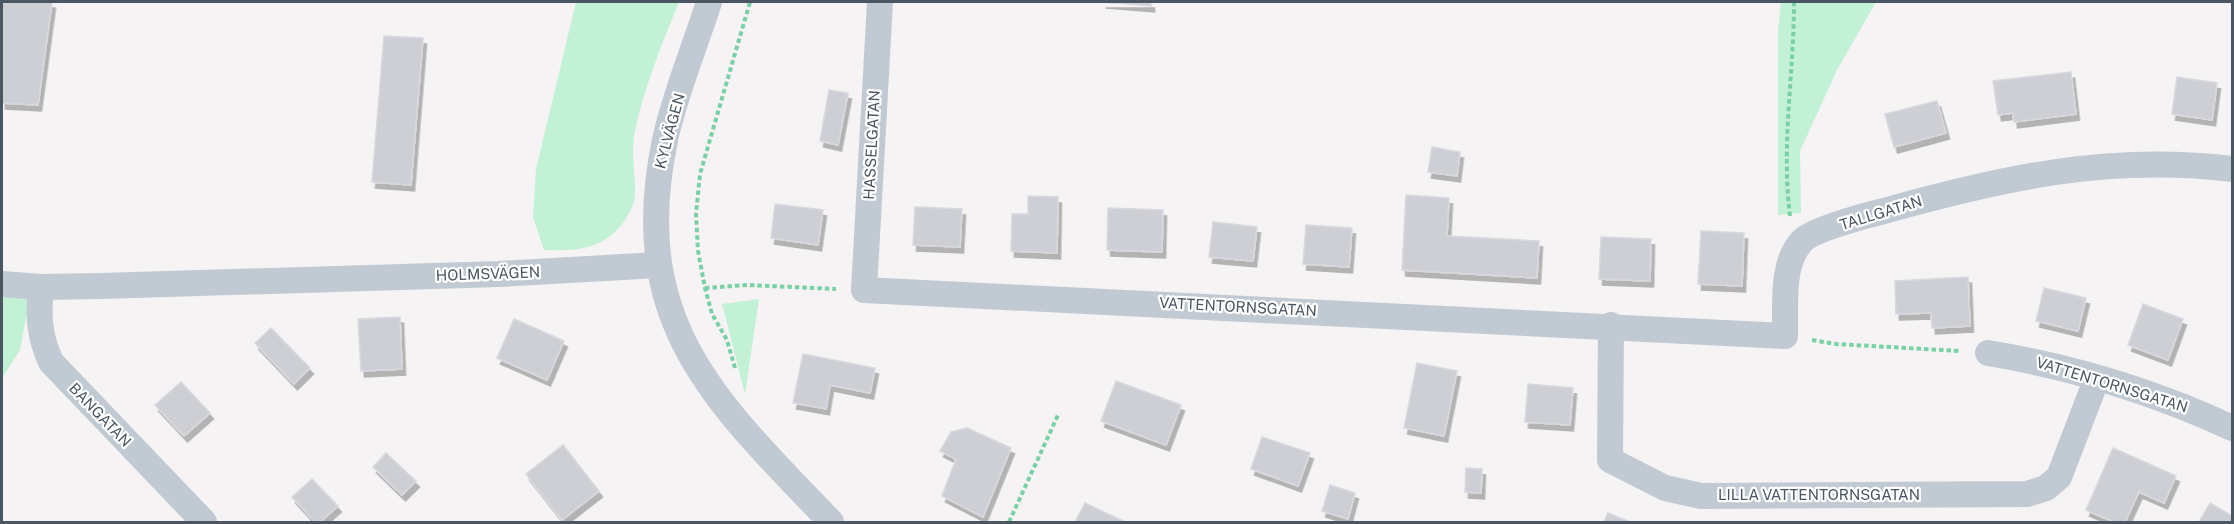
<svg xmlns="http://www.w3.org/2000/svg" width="2234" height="524" font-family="'Public Sans',sans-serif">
<defs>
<filter id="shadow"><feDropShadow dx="3.5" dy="6" stdDeviation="0" flood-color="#0004"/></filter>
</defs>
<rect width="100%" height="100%" fill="#f5f3f3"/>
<g fill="#c3f1d5">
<path d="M576,2H679C662,44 644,87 635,131C630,152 636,174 635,195C634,206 628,216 622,224C601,250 576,251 544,250L533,217L536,169Z"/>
<polygon points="1781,2 1876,2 1837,70 1800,151 1801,213 1778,215 1778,31"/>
<polygon points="2,291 30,297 20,350 2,378"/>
<polygon points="759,299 745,394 722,304"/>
</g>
<g fill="#cdcfd5" stroke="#d7d9de" stroke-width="1.5" filter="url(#shadow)">
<polygon points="2,2 52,2 38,105 2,103"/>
<polygon points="1102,2 1151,2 1151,6"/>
<polygon points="384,36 423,38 411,185 372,182"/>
<polygon points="2071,72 2076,114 2014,122 2013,113 1998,115 1993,81"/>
<polygon points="2177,77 2217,83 2212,120 2172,114"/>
<polygon points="829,90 848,93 838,145 820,141"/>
<polygon points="1937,101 1946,133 1894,147 1885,114"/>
<polygon points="1432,147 1460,152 1457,176 1428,172"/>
<polygon points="1406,195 1449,198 1447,236 1539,241 1537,278 1402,270"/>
<polygon points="1028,196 1058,197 1057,253 1011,251 1012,214 1028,214"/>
<polygon points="775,204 823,210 818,245 771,238"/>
<polygon points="915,207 962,209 960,247 913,245"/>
<polygon points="1108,208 1163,210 1162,252 1107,250"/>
<polygon points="1213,222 1257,227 1253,261 1209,257"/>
<polygon points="1306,225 1352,228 1349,267 1303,264"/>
<polygon points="1701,231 1744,233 1742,286 1698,284"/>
<polygon points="1601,237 1651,239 1650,281 1599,279"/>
<polygon points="1968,277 1970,326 1932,328 1931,313 1896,314 1895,281"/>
<polygon points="2044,288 2086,298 2078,331 2036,321"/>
<polygon points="2143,304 2183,319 2168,360 2128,345"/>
<polygon points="400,317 402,369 361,371 358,319"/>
<polygon points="514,319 564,341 547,380 497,358"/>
<polygon points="271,328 310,368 294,384 255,343"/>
<polygon points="803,354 875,368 870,393 830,385 826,409 793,403"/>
<polygon points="1417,363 1457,371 1444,436 1404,428"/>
<polygon points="1116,381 1181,405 1166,445 1101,421"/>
<polygon points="181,382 210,413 184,436 155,405"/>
<polygon points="1528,384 1573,388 1570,425 1525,422"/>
<polygon points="967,428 1011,448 983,517 942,496 956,459 940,451 951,432"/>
<polygon points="1262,437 1310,453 1298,486 1251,469"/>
<polygon points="563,445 599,491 562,520 526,474"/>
<polygon points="2113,448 2176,476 2164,503 2139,492 2125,522 2114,522 2086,510"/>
<polygon points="386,453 416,481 402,495 373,467"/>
<polygon points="1466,468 1482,469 1481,493 1465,492"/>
<polygon points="312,479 338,506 320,522 315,522 292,497"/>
<polygon points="1330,485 1355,493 1348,519 1322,511"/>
<polygon points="1085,503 1125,522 1075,522"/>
<polygon points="2210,503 2232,516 2232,522 2199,522"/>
<polygon points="1608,513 1630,522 1604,522"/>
</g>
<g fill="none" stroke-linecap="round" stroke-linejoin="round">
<g stroke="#7ad0a6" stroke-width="4" stroke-dasharray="4.5 3" stroke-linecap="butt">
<path d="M1790,216C1781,145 1794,73 1794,2"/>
<polyline points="705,288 747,285 836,289"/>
<polyline points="1812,340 1836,344 1960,351"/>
<polyline points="735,368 727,340 712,314 705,288 698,251 696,214 700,174 750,2"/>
<polyline points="1009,522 1058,415"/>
</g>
<g stroke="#c1cad2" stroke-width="26">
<path d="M709,2C695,47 675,93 665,140C627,323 715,401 831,522"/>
<path d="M880,2L864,290L1785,336C1786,306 1780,263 1803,240C1815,229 1867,215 1884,211C2002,178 2109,154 2232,169"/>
<polyline points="2,284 41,287 102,286 499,274 658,265"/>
<path d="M41,287C38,315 39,336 51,362L204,522"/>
<polyline points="1611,325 1610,460 1665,488 1701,496 2027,494 2046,488 2059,477 2097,378"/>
<path d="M1988,353C2072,367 2155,392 2232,428"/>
</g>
</g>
<g text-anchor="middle" stroke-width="4.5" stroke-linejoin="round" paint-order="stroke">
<g font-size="15" fill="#4a5661" stroke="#fff">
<text transform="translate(670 131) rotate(-75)" y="5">KYLVÄGEN</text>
<text transform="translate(872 145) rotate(-87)" y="5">HASSELGATAN</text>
<text transform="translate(1881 213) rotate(-17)" y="5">TALLGATAN</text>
<text transform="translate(488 274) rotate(-2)" y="5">HOLMSVÄGEN</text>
<text transform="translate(1238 307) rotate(3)" y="5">VATTENTORNSGATAN</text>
<text transform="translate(2112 385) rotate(17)" y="5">VATTENTORNSGATAN</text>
<text transform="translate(100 415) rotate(46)" y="5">BANGATAN</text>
<text x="1819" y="500">LILLA VATTENTORNSGATAN</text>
</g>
</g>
<rect width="2234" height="524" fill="none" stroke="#4a5661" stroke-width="6"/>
</svg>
